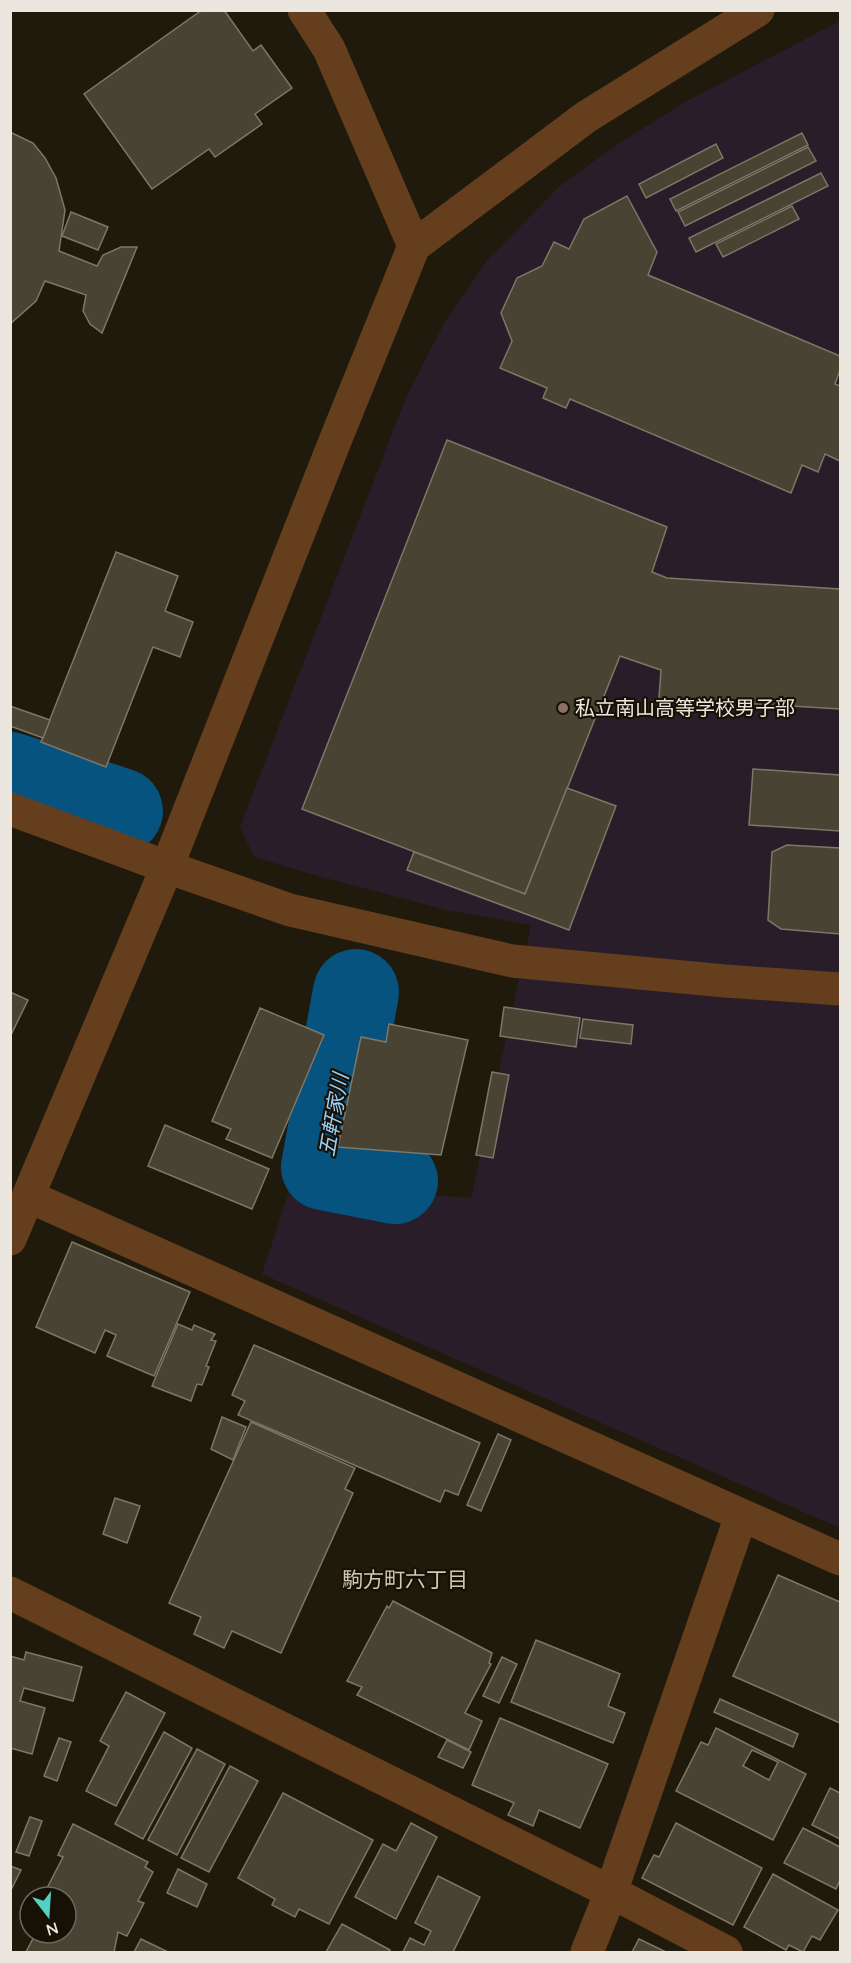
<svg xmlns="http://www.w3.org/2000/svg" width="851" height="1963" font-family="Quicksand,'Noto Sans JP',sans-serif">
<rect width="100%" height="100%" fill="#201a0c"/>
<polygon fill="#291d2a" points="840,21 840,1528 262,1274 291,1185 471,1198 531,925 446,910 307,873 254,857 240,827 407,395 446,320 489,258 560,186 621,142 685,102"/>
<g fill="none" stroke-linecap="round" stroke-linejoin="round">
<g stroke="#06537f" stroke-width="86">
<polyline points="10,775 120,811"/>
<polyline points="356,992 324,1167 395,1181"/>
</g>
</g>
<g fill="#494334" stroke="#7e7767" stroke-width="1.5" fill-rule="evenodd">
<polygon points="202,10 224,10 253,51 261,45 292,88 255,114 262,124 215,157 209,149 152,189 84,94"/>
<polygon points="10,132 33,143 45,158 56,178 65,210 59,251 97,266 103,255 121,247 137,247 102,333 90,324 83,311 86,295 45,281 36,301 10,324"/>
<polygon points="802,133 808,145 676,211 670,199"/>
<polygon points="716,144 723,158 646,198 639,184"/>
<polygon points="808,147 816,161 685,226 678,212"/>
<polygon points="821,173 828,186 696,252 689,238"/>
<polygon points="627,196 657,252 648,275 840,356 840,370 835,384 840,386 840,461 825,454 818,472 802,465 791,493 570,399 566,408 543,398 547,388 500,368 512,341 501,313 517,278 542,266 554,242 569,249 584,219"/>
<polygon points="792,206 799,219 723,257 716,244"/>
<polygon points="71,212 108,227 98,250 62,236"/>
<polygon points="447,440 667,527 652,572 667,578 840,589 840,709 659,698 661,670 620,656 525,894 302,809"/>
<polygon points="116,552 178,576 165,611 193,622 180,657 153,647 106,767 41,742"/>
<polygon points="10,706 50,720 43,738 10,726"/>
<polygon points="753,769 840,775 840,831 749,825"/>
<polygon points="567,788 616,806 569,930 407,870 414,852 525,894"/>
<polygon points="787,845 840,848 840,934 781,929 768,920 772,852"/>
<polygon points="10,992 28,1000 10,1037"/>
<polygon points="504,1007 580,1018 576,1047 500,1036"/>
<polygon points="260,1008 324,1035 272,1158 226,1139 231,1129 212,1121"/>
<polygon points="583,1019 633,1025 631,1044 580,1038"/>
<polygon points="389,1024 468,1040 441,1155 338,1147 361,1037 386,1042"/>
<polygon points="492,1072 509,1075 493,1158 476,1155"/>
<polygon points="165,1125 269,1169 252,1209 148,1166"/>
<polygon points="72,1242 190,1292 154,1376 107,1356 116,1335 105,1330 95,1353 36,1327"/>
<polygon points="178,1324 192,1330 194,1325 215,1334 211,1340 216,1341 206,1366 209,1367 202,1385 197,1384 191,1401 152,1386"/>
<polygon points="254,1345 480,1443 458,1495 445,1490 440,1502 238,1415 245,1401 232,1395"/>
<polygon points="222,1417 246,1427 233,1460 211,1449"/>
<polygon points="251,1422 355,1468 345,1489 353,1493 281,1653 232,1631 224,1648 194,1634 201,1617 169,1603"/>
<polygon points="498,1434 511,1440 481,1511 467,1505"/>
<polygon points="115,1498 140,1506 127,1543 103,1534"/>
<polygon points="778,1575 840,1602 840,1723 733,1676"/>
<polygon points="393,1601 492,1653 489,1663 491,1664 465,1713 482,1721 469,1750 357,1695 362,1687 347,1681 387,1606 389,1608"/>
<polygon points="536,1640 620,1674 608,1706 625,1713 613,1743 511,1702"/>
<polygon points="26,1652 82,1667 73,1701 24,1688 20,1701 45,1708 32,1754 10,1748 10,1656 24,1660"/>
<polygon points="502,1657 517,1664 499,1703 483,1696"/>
<polygon points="126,1692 165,1713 116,1806 86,1791 109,1746 100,1741"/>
<polygon points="720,1699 798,1734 793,1747 714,1712"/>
<polygon points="500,1718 608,1764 580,1828 539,1810 533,1826 508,1815 514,1803 472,1785"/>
<path d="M716,1728L806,1774L773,1840L676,1791L701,1742L708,1745ZM752,1750L778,1762L769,1780L743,1766Z"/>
<polygon points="164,1732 192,1748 143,1839 115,1824"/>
<polygon points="59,1738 71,1742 57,1781 44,1776"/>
<polygon points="447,1740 471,1752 463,1768 438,1757"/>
<polygon points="197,1749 225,1764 177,1855 148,1840"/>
<polygon points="230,1766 258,1781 209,1872 181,1858"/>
<polygon points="830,1788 840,1793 840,1839 812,1825"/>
<polygon points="283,1793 373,1840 329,1924 299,1909 295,1917 272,1905 275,1899 238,1878"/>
<polygon points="30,1817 42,1821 29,1856 16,1852"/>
<polygon points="411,1823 437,1837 396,1919 355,1897 383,1844 396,1851"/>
<polygon points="676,1823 762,1868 733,1925 642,1878 654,1855 659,1857"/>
<polygon points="73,1824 148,1862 145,1867 153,1872 138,1901 144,1903 127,1936 118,1932 114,1952 26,1952 36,1933 66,1933 66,1910 68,1906 66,1905 66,1897 50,1897 44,1894 63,1857 58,1855"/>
<polygon points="803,1828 840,1847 840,1880 836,1889 784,1863"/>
<polygon points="10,1866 21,1870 10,1892"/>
<polygon points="178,1869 207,1884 197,1907 167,1893"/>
<polygon points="773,1874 838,1910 820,1940 812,1936 803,1952 789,1945 786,1950 744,1927"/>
<polygon points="438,1876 480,1897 453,1952 403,1952 410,1938 424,1945 431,1931 415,1923"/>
<polygon points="342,1924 390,1950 388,1952 326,1952"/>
<polygon points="141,1939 168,1952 134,1952"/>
<polygon points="639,1939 666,1952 632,1952"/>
</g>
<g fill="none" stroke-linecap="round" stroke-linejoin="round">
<g stroke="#643e1d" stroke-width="33">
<polyline points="304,10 329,49 414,246"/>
<polyline points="10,809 167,867 290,910 512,961 725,981 840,989"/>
<polyline points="30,1197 840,1559"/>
<polyline points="10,1593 611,1892 726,1952"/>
<polyline points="587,1952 611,1892 741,1516"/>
</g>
<polyline stroke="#643e1d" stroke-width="33" points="10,1239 167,867 335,441 414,246 586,117 758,10"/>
</g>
<circle fill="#8d6e63" stroke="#171105" stroke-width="2" cx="563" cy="708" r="6"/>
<g text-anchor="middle" stroke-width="4.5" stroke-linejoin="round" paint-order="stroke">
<g font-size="20" fill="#ebe7de" stroke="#171105" text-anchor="start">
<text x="575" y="715">私立南山高等学校男子部</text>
</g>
<g font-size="21" font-style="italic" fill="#9bcef6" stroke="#171105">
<text transform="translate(334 1115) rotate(-80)" y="7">五軒家川</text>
</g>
<g font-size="21" fill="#d0c8b6" stroke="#171105">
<text x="405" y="1587">駒方町六丁目</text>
</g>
</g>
<rect width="851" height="1963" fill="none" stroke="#ebe7de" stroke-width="24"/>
<g transform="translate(48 1915) rotate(163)"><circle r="28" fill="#171105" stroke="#6c675c" stroke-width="1.5"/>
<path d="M0-4.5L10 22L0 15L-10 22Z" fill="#55cec4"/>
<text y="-9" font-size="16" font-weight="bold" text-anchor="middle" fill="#ebe7de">N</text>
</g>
</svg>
